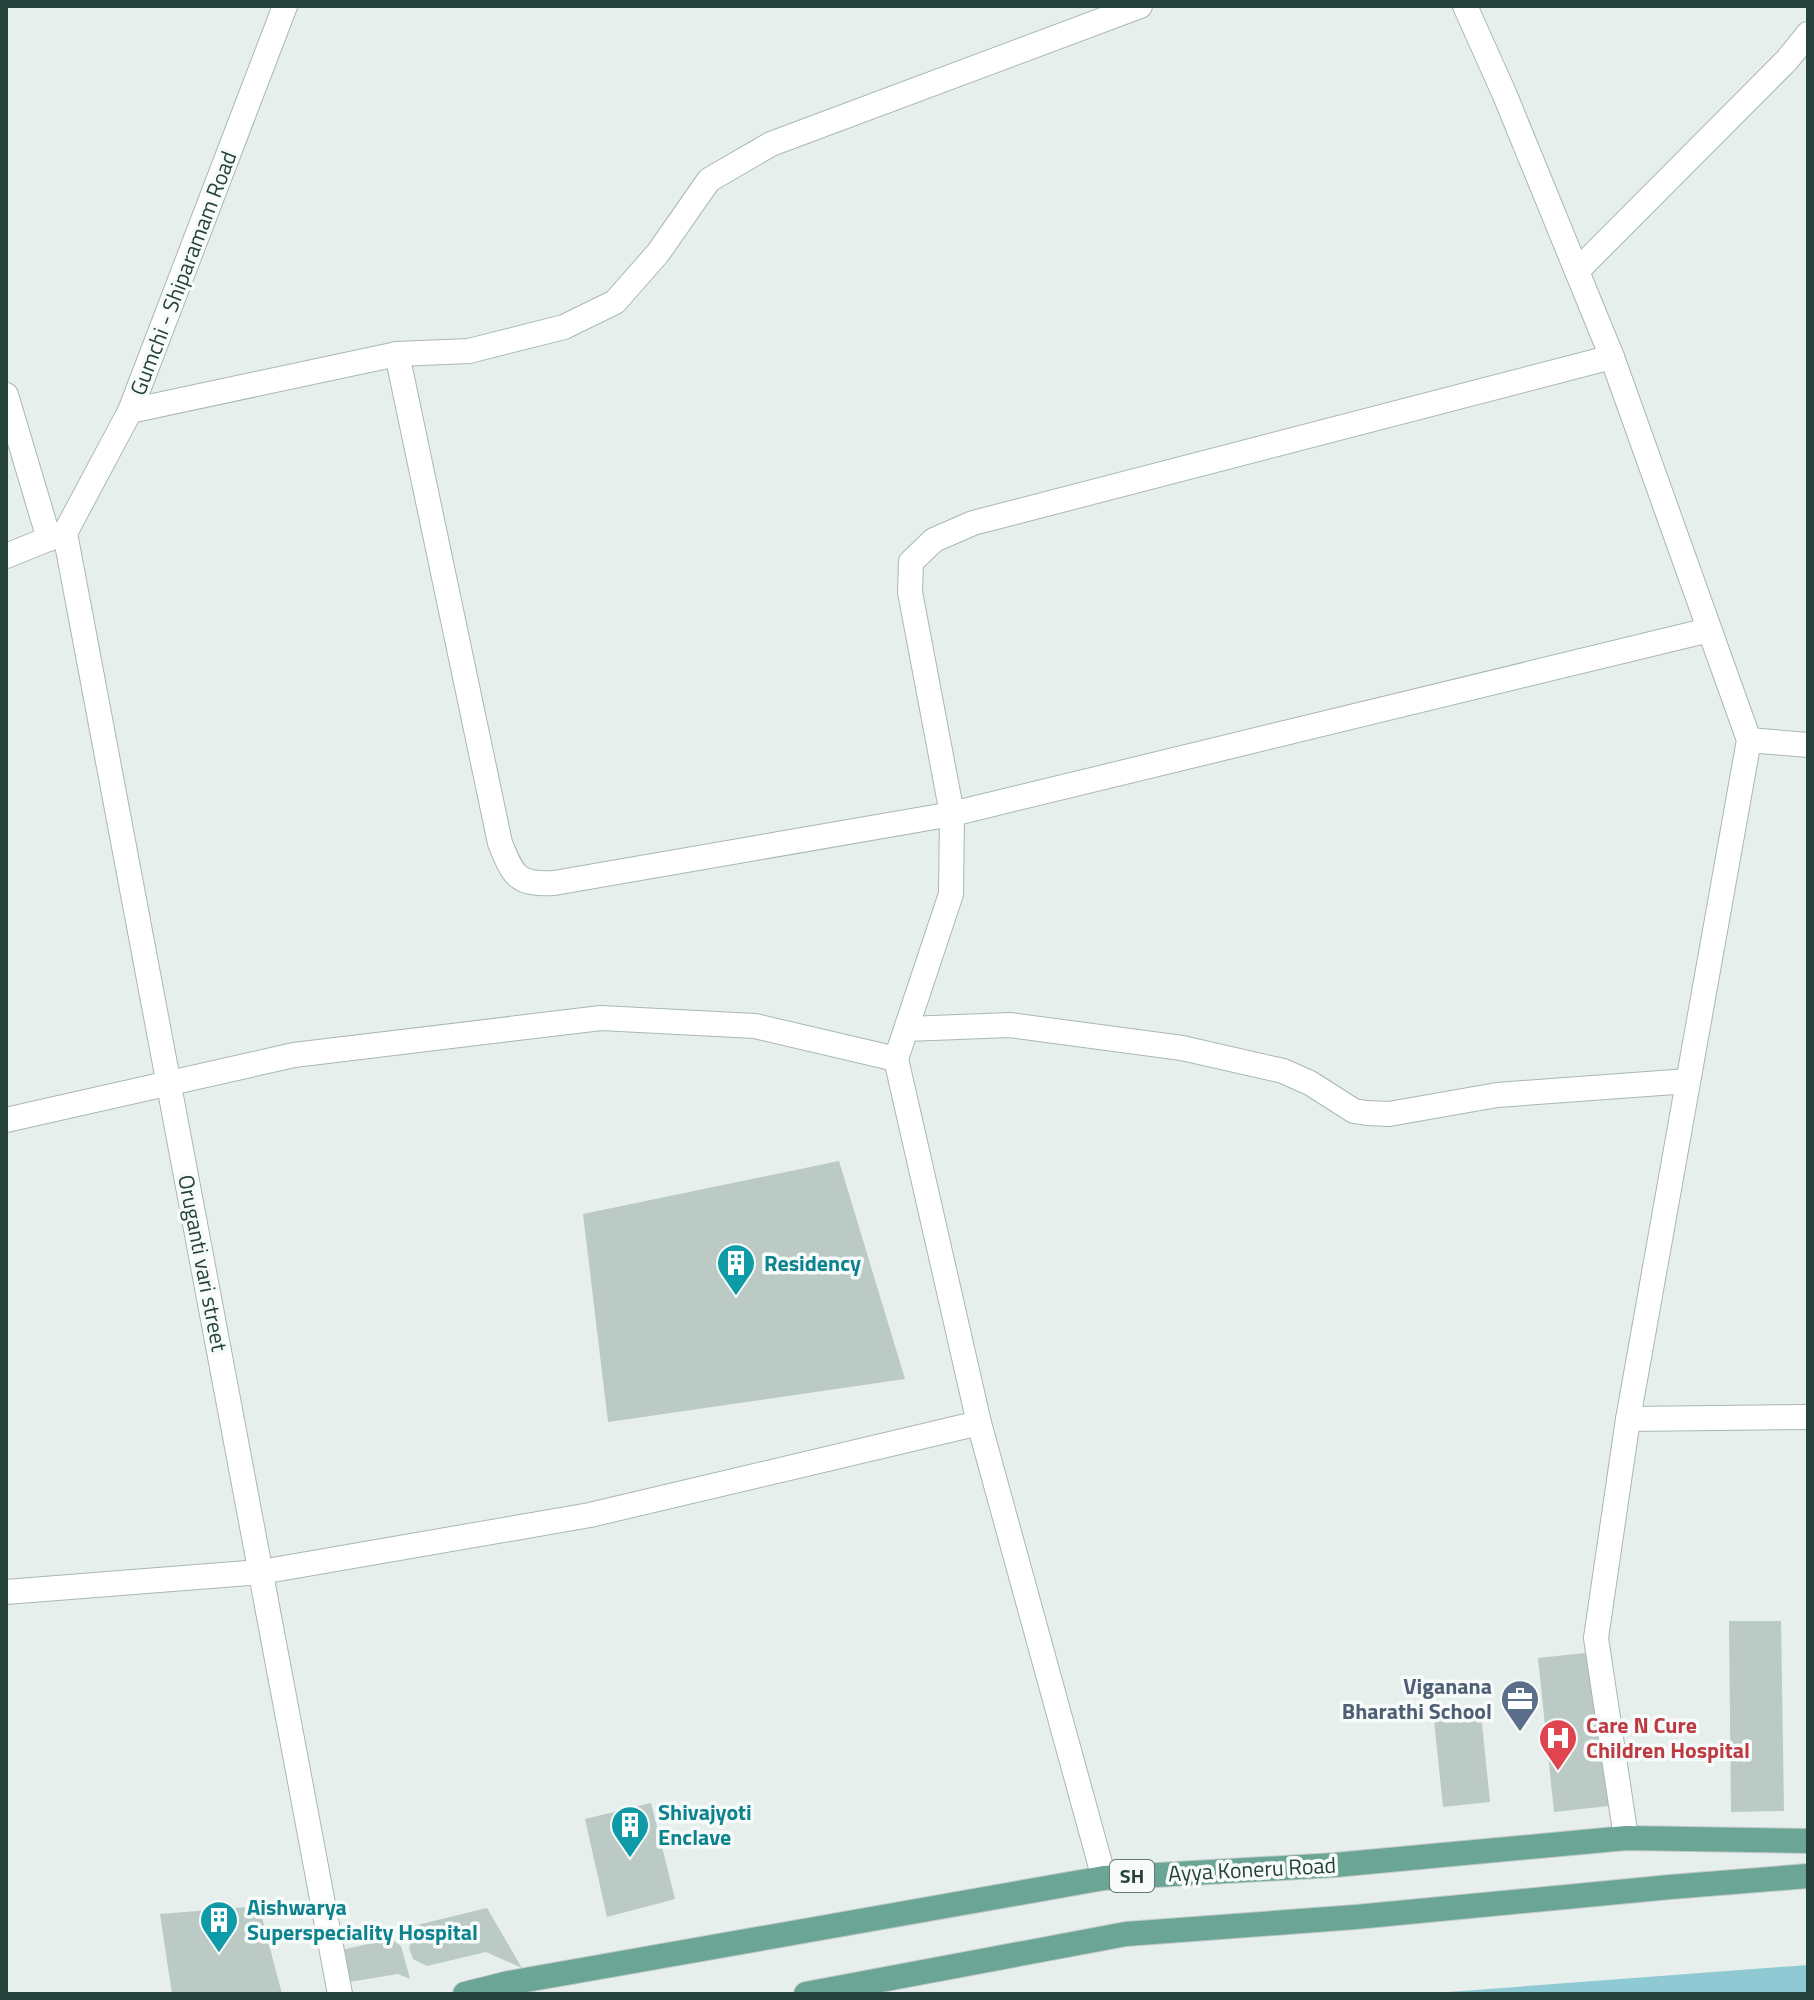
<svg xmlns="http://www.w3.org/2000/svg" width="1814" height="2000" font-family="'Titillium Web',sans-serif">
<rect width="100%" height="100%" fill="#e6efeb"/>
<polygon fill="#8ec9d4" points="1808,1965 1808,1994 1421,1994"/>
<g fill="#bbcac4">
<polygon points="839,1161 905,1379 608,1422 583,1214"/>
<polygon points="1729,1621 1781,1621 1784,1811 1731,1812"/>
<polygon points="1594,1652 1609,1806 1554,1812 1538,1658"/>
<polygon points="1481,1714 1490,1802 1443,1807 1434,1720"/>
<polygon points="651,1803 675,1899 607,1917 585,1819"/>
<polygon points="259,1906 282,1994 172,1994 160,1914"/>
<polygon points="487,1908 522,1968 486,1952 427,1966 413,1959 409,1948 417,1925"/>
<polygon points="391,1939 401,1946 410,1979 398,1974 343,1983 337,1951"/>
</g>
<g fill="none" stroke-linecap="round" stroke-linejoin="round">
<g stroke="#a8b8b2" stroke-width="26">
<g id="minor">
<polyline points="1465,6 1504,93 1612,357 1749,740 1628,1419 1596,1638 1626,1838"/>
<polyline points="1577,271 1787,60 1808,34"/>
<path d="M397,354L500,843C513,875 516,885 554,883L952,814L1709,630"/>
<polyline points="6,395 49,539"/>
<polyline points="130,411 397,354 469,351 564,327 615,302 658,253 709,180 771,144 1140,6"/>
<polyline points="65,533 340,1994"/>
<polyline points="65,533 130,411 285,6"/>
<polyline points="6,556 63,533"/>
<polyline points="1749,740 1808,745"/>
<polyline points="907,1029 1010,1025 1182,1048 1283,1071 1310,1083 1354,1111 1367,1113 1389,1114 1497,1095 1688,1081"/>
<polyline points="6,1120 294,1055 601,1018 755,1026 896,1059"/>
<polyline points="1628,1419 1808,1417"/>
<polyline points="6,1592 261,1572 590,1515 979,1423"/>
<polyline points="1104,1878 979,1423 896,1059 951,894 952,814 910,592 911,562 934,540 973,523 1612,357"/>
</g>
</g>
<g stroke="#c2cac8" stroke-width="26">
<g id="major">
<polyline points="465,1994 509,1983 1104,1878 1335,1865 1626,1838 1808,1841"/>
<polyline points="806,1994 1126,1934 1356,1917 1670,1887 1808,1876"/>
</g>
</g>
<use href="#minor" stroke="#fff" stroke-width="24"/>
<use href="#major" stroke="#6aa596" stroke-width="24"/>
</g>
<defs>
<g id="building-pin" transform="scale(2)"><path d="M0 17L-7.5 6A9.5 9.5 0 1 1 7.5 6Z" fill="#0f9aa8" stroke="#f7fbf9"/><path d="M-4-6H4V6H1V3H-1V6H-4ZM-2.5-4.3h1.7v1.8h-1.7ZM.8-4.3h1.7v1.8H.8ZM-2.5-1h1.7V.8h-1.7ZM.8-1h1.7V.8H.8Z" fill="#fff"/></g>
<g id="office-pin" transform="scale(2)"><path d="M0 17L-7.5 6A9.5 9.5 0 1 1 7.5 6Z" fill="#5c6f8a" stroke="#f7fbf9"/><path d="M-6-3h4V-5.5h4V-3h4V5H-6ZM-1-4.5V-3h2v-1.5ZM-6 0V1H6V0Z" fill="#fff"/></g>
<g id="hospital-pin" transform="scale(2)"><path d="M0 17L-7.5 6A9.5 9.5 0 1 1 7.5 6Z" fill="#e0444e" stroke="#f7fbf9"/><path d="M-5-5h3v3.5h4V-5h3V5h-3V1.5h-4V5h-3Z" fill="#fff"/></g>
</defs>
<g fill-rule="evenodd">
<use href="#building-pin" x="736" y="1263"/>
<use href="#office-pin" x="1520" y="1699"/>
<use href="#hospital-pin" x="1558" y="1738"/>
<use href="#building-pin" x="630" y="1825"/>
<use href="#building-pin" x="219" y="1920"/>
</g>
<g text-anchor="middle" stroke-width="7" stroke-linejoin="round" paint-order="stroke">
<rect fill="#f7fbf9" stroke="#637a73" stroke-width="2" x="1110" y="1860" width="44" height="32" rx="6"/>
<g font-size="20" font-weight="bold" fill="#24423a">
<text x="1132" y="1883">SH</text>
</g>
<g font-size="22" fill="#24423a" stroke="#f7fbf9">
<text transform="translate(183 273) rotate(-69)" y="8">Gumchi - Shiparamam Road</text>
<text transform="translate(203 1263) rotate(79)" y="8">Oruganti vari street</text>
<text transform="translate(1252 1869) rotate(-3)" y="8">Ayya Koneru Road</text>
</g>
<g font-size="22" font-weight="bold" fill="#0d838f" stroke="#f7fbf9" text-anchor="start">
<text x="764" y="1271">Residency</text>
<text x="658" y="1820">Shivajyoti<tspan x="658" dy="25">Enclave</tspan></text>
<text x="247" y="1915">Aishwarya<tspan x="247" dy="25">Superspeciality Hospital</tspan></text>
</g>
<g font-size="22" font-weight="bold" fill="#4e5e75" stroke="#f7fbf9" text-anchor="end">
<text x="1492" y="1694">Viganana<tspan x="1492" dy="25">Bharathi School</tspan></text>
</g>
<g font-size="22" font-weight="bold" fill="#be3a42" stroke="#f7fbf9" text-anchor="start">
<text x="1586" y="1733">Care N Cure<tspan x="1586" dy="25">Children Hospital</tspan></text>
</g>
</g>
<rect width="1814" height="2000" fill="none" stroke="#24423a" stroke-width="16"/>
</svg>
